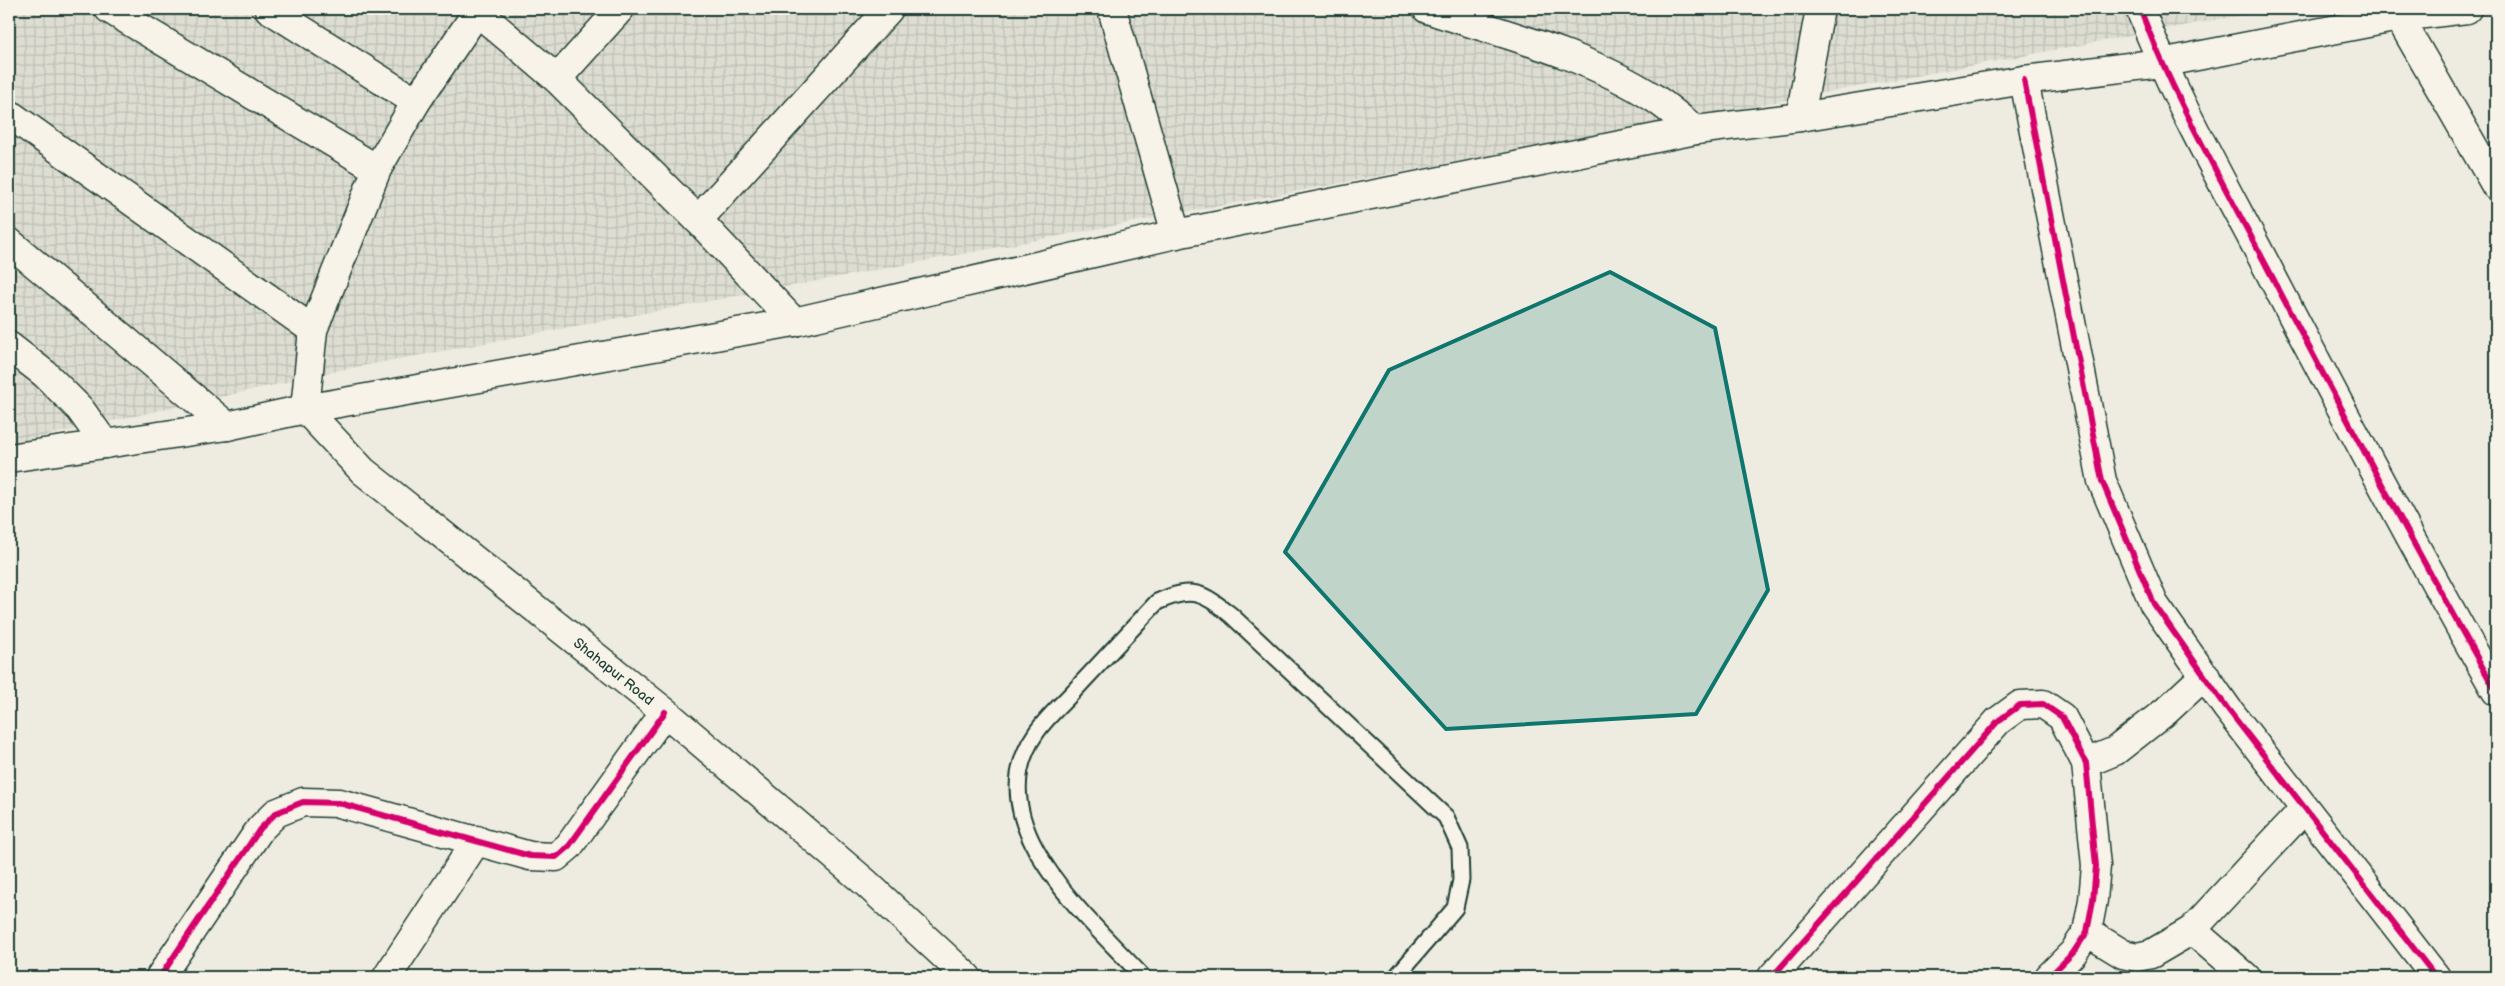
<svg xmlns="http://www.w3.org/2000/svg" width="2505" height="986" font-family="'Balsamiq Sans',sans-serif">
<defs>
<pattern id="industrial-grid" width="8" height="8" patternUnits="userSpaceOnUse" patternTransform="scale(1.25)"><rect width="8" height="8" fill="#ddddd2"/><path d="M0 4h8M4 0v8" fill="none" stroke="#bdbfb5"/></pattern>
</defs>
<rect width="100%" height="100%" fill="#eeece1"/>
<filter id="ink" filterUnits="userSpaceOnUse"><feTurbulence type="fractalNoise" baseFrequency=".02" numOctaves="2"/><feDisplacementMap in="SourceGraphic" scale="10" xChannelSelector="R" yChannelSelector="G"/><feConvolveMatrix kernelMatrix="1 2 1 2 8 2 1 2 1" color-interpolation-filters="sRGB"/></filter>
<g filter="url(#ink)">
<polygon fill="url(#industrial-grid)" points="9,9 2274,9 346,369 9,444"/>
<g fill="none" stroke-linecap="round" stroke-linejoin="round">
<g stroke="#1f3d34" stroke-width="19">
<path id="service" d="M1143,977C1088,917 974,822 1036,733C1046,718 1062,704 1074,691C1102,661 1129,632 1157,602C1192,586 1202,592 1231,615L1446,817L1460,848L1461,880L1455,908L1396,977"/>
</g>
<g stroke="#1f3d34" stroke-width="31">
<g id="minor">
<polyline points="109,9 377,169"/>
<polyline points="269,9 416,102"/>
<polyline points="474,9 557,79 698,220 794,322"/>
<polyline points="1112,9 1176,234"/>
<path d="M1427,9C1503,34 1586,54 1654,98C1669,108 1682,120 1696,130"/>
<path d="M2140,9C2174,98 2222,181 2266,265C2341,409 2416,551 2496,691"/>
<polyline points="2399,9 2399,17 2496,186"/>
<polyline points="557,79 620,9"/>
<polyline points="2024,80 2102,481 2154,604 2227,708 2436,977"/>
<polyline points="9,114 313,330"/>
<polyline points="1800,117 1820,9"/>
<polyline points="698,220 889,9"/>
<polyline points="9,242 227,426"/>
<polyline points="9,346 45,374 80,409 105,444"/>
<polyline points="305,409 313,330 377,169 416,102 477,12"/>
<polyline points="2086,763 2115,751 2166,711 2205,675"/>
<polyline points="2192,930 2246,977"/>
<polyline points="2087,932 2123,954 2137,957 2151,954 2192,930 2304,809"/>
<polyline points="160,977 260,829 276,813 303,802 339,803 530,856 556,857 569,846 665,712"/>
<polyline points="387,977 477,840"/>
<polyline points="1772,977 1998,721 2020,705 2043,704 2062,717 2086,763 2096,866 2093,900 2087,932 2073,953 2049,977"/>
</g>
</g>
<g stroke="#1f3d34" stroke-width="31">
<g id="secondary">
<path id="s1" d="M305,409L363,471L665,712L866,883L967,977"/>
<polyline points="9,458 227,426 305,409 794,322 1176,234 1696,130 1800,117 2024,80 2161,63 2399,17 2467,9"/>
</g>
</g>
<use href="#service" stroke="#f7f3e8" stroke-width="15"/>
<use href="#minor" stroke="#f7f3e8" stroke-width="28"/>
<use href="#secondary" stroke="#f7f3e8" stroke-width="28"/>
<g stroke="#f7f3e8" stroke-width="9">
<g id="cycleway">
<path d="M2140,9C2174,98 2222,181 2266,265C2341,409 2416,551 2496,691"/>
<polyline points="2024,80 2102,481 2154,604 2227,708 2436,977"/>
<polyline points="160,977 260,829 276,813 303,802 339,803 530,856 556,857 569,846 665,712"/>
<polyline points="1772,977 1998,721 2020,705 2043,704 2062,717 2086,763 2096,866 2093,900 2087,932 2073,953 2049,977"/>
</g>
</g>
<use href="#cycleway" stroke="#d6006c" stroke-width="6"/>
</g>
</g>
<path fill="#0f766e" fill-opacity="0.2" stroke="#0f766e" stroke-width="4" stroke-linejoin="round" d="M1610,272L1715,328L1768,590L1696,714L1446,729L1285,552L1389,370Z"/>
<g text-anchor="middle" stroke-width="4" stroke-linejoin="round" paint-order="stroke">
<g font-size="14" fill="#1f3d34" stroke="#f7f3e8">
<text dy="5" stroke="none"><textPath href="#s1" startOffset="406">Shahapur Road</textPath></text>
</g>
</g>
<rect width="2505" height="986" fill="none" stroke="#f7f3e8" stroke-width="30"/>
<rect x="15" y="15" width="2475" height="956" fill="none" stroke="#1f3d34" stroke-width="2" filter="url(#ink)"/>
</svg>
